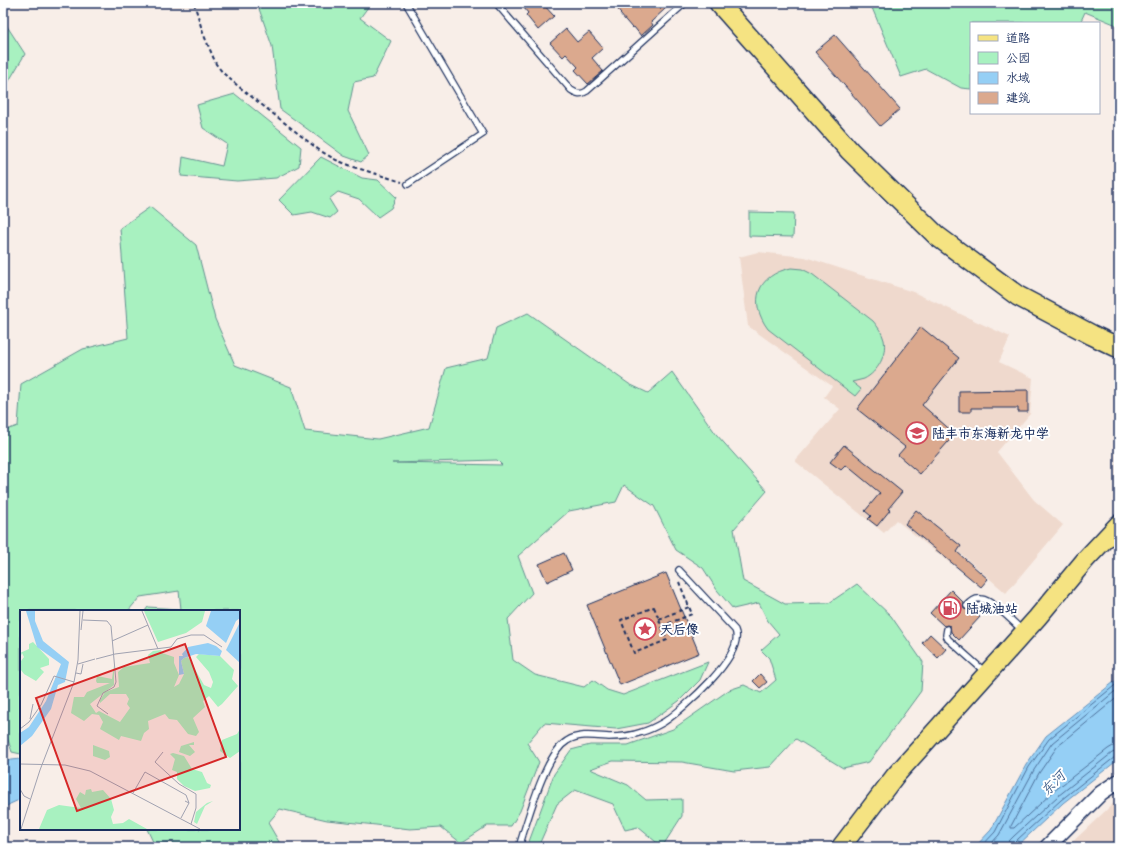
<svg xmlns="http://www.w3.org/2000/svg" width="1122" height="850" font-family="Mynerve,'LXGW WenKai TC',sans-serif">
<rect width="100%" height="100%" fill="#f8eee8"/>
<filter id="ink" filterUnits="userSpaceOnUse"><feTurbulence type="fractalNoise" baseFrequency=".025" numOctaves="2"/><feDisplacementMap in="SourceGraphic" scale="8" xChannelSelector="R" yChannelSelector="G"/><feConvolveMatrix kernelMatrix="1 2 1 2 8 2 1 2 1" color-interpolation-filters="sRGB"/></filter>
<g filter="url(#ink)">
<g fill="#efd9cd">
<polygon points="758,252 805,257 913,292 1010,337 999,362 1033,378 1030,414 997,452 1034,500 1063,525 1006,593 961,554 951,564 896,520 884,533 795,461 840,409 824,397 832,386 748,326 739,257"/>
<polygon points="1116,801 1119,803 1119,847 1067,847"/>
</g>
<g fill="#a8f1c0" stroke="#62908f" fill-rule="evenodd">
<polygon points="257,3 371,3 360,18 391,41 373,78 354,82 348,111 369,155 361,162 344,156 280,109 272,46"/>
<polygon points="870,3 1119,3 1119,26 1085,12 1080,23 971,23 971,89 961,88 926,69 901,77"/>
<polygon points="3,20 25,54 3,91"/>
<polygon points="235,94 301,147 299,166 276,178 237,181 181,176 183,157 222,166 227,144 203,128 197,105"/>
<polygon points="321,157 362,178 378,180 396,197 391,208 378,217 359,199 338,192 329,199 337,212 330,218 312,212 294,215 279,200"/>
<path d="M150,207L196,245L215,319L235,365L291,387L305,431L378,439L429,427L446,368L488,358L496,328L528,313L629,384L648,393L672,372L716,434L767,491L734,529L743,581L785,604L829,603L857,584L891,616L923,662L921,691L869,762L843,768L796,739L770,767L734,771L682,762L613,761L590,769L628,785L646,800L682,799V816L662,847L638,827L625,830L613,804L575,790L557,804L538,847H527L554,774L571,750L590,745H628L673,729L729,690L744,685L761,693L776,680L769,658L761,650L779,634L768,621L759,603L733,609L717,590L703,568L676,550L654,506L624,485L616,502L569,511L518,556L532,593L508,619L513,660L535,675L584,687L593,680L607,690L623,695L708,662L700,680L679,701L648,723L616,729L544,723L527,743L539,762L520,811L511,826H487L461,843L441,827L410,829L376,825L327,820L280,809L268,823L282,847H173V842L154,844L147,829H239V611H145L148,607L181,609L179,591L140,597L128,611H21V754L12,752L3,725V431L18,426L21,384L83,349L128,338L120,228ZM497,460L502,465L392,463H393Z"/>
<polygon points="749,212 794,213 793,237 749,236"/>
<path d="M791,268L802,269L812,274L873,321C878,327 882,332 884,340C887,355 878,372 864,379C860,380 856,381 852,382L861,389L855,396L768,329C748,302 757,275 791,268Z"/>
</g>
<g fill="#95cff5" stroke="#648fb9">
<polygon points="1119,678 1119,759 1063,803 1016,847 975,847 991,830 1026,765 1046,736"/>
<polygon points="21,759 21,799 10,804 3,809 3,761"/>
</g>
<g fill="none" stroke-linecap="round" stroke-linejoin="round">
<g stroke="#4c6f9a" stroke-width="1">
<polyline points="1119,696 1057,747 1039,773 1011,826 1011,828 1014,828 1054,791 1108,749 1113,746 1119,745"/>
<polyline points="981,847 995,832 1029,767 1049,739 1119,682"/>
<polyline points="988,847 999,835 1034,770 1052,743 1119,688"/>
<polyline points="1008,847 1009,841 1014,836 1058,796 1112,753 1119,751"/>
<polyline points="1013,847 1014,844 1018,839 1061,800 1115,757 1119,756"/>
</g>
</g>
<g fill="#dba98e" stroke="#1b2f5e">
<polygon points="520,3 542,3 554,16 538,30 526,15 528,13"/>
<polygon points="612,3 662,3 666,8 651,22 653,25 641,36 634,27 632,28 620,14 621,13"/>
<polygon points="566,29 577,42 589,32 603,48 592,58 603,71 588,84 575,70 578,67 566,54 563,57 550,43"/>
<polygon points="835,35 900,109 880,126 815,52"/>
<polygon points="921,327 959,358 922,405 955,434 920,474 898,455 905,447 857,409"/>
<polygon points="1028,390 1028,412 1018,412 1018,408 971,408 971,412 959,412 959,391"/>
<polygon points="844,445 902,492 888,509 890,510 877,526 868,519 871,516 865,511 880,493 846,465 841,470 830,462"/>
<polygon points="916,510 961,546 957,552 988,579 981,587 905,524"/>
<polygon points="564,553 572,570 547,582 539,564"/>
<polygon points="666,573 699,653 620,685 587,605"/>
<polygon points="951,590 964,603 963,607 964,609 968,610 970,609 980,617 959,640 951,632 950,626 947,625 944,626 930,613"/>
<polygon points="930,634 946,649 938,658 922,643"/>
<polygon points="760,674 767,682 760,688 753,681"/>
</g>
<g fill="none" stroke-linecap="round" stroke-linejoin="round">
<g stroke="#1b2f5e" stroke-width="8">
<g id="service">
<polyline points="406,3 483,134 408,184"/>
<path d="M496,3L571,90C577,94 581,95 587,91L685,3"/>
<path d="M967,606C971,602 975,598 981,599C993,600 1014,623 1023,631"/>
<polyline points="947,629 946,635 948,639 985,672"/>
<path d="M519,847C527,822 545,754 567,741C579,733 595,736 609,737C620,737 631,736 642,732C649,730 657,726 664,722C683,709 746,655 735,630L679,570"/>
</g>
</g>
<g stroke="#1b2f5e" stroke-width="17">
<polyline id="tertiary" points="1047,847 1101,793 1119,781"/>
</g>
<g stroke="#1b2f5e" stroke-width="21">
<polyline id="primary" points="841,847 895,776 1037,618 1086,559 1119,524"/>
</g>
<g stroke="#1b2f5e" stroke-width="22">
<polyline id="trunk" points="719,3 850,151 937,236 1018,296 1092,335 1119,348"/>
</g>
<g stroke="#1b2f5e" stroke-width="2" stroke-dasharray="4 3" stroke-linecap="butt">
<polyline points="194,3 203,33 216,64 223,73 238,86 319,150 336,160 354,167 402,182"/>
<polygon points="654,607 667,640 634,653 621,620"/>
<polyline points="659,619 689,607"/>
<polyline points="662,626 692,614 679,582"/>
</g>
<use href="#service" stroke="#fff" stroke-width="5.5"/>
<use href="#tertiary" stroke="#fff" stroke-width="14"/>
<use href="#primary" stroke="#f5e382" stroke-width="18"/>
<use href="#trunk" stroke="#f5e382" stroke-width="19"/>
</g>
</g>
<defs>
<g id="school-ring" transform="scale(1.15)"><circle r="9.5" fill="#fff" stroke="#d1495b" stroke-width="1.5"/><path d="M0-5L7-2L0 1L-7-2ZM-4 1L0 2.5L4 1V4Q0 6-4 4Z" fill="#d1495b"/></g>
<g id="fuel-ring" transform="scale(1.15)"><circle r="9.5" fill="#fff" stroke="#d1495b" stroke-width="1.5"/><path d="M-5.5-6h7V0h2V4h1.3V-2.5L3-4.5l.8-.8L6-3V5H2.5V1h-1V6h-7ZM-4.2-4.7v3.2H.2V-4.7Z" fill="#d1495b"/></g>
<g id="sight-ring" transform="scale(1.15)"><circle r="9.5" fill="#fff" stroke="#d1495b" stroke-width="1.5"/><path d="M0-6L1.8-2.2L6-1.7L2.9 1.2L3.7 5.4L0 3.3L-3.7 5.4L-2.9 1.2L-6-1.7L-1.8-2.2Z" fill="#d1495b"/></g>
</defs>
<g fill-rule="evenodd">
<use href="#school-ring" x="917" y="433"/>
<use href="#fuel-ring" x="950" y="608"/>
<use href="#sight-ring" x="645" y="629"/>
</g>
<g text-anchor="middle" stroke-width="4" stroke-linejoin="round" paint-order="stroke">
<g font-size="13" font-weight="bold" fill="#1b2f5e" stroke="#fff" text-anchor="start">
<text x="932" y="438">陆丰市东海新龙中学</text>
<text x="966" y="613">陆城油站</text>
<text x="660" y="634">天后像</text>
</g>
<g font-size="14" font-style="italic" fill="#405f8b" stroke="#fff">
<text transform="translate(1053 783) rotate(-46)" y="5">东河</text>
</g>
</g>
<g transform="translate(20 610)">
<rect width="220" height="220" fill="#f8eee8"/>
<path d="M124,1H185L182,12L166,23L138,32ZM13,32L29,49V55L20,58L24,62L16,71L4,64L1,60V51L4,47L2,43L0,48V43L9,39V34ZM141,40L142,43L154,47V53L159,65L154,77L159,74L164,64L161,51L164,48L168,47L184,75L191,78L193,72L189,62L176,47L179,44L200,46L214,60L212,69L218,76L202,94L198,97L189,86L183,91L185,97L173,108L179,122L176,126L168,124L157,110L149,109L145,104L128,111L129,119L124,123L121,131L101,126L99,130L80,119L83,112L79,105L72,104L64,111L51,103L54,87H64L67,82L90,73H77L76,71L77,66L92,69L94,55V75L70,94L76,103L79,101L100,112L110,98L107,94L109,89L106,84H90L80,93V90L85,82L99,77L98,62L104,57L130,53L128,45L133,41ZM220,119V141L210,148L200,141L202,130L217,124ZM174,132V135H169L175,142L170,146L159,142L161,136ZM73,135L89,141L90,147L85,150L73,146ZM153,143L164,146L172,159L182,162L187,173L191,175L190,178L175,181L164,176L157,169V162L152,160L155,149L150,144ZM71,179L72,182L83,180L91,189L94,200L91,207L93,214L103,213L109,209L127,219H19L27,200L39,195L61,198L56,189L60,182L65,185L66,180ZM193,191L185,196L177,214L174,212L176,202L187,193Z" fill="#a8f1c0"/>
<path d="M6,1H15V11L23,31L49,52L45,72L38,75L31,99L12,126L0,136V123L9,117L26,91L41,54L17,37ZM191,1H219L220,8L216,11L206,33L186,16ZM220,12V53L206,40ZM188,33L196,36L202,41L200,46L176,44L164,48L161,51L164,64L159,65V46H163L162,44L168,37Z" fill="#95cff5"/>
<path fill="none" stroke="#a0a2b1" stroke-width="1" d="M122,1L138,39M63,10L87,11L91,16L96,72L94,77L83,83L77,96L88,104M61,20L63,1M92,31L128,15M76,49L95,44L151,37L157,29L171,25H184L202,37M58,54L75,49M56,63L61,64L63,54M10,109L13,94M0,119L9,112L21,95L34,66L54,72M143,142L135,152L159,174L176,184V198L171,214M0,154L45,155L70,161L180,219M0,179L4,186L10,189M113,183L125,162L166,185L169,193M161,208L169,193L165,191M1,219L20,160L54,72L58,50L60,1"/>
<path fill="#d62828" fill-opacity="0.15" stroke="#d62828" stroke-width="2" d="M165,34L206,147L57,201L16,88Z"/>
<rect width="220" height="220" fill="none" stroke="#1b2f5e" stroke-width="2"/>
</g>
<rect width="1122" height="850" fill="none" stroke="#fff" stroke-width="16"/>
<rect x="8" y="8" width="1106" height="834" fill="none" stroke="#1b2f5e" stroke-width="1.5" filter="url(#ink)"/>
<rect x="970" y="22" width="130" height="92" fill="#ffffff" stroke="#a4acbf"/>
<rect x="978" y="35" width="20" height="6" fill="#f5e382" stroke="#a4acbf"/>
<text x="1006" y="42" font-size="12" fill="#1b2f5e">道路</text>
<rect x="978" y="52" width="20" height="12" fill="#a8f1c0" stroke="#a4acbf"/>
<text x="1006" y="62" font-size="12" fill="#1b2f5e">公园</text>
<rect x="978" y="72" width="20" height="12" fill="#95cff5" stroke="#a4acbf"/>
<text x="1006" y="82" font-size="12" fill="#1b2f5e">水域</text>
<rect x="978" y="92" width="20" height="12" fill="#dba98e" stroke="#a4acbf"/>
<text x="1006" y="102" font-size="12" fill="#1b2f5e">建筑</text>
</svg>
